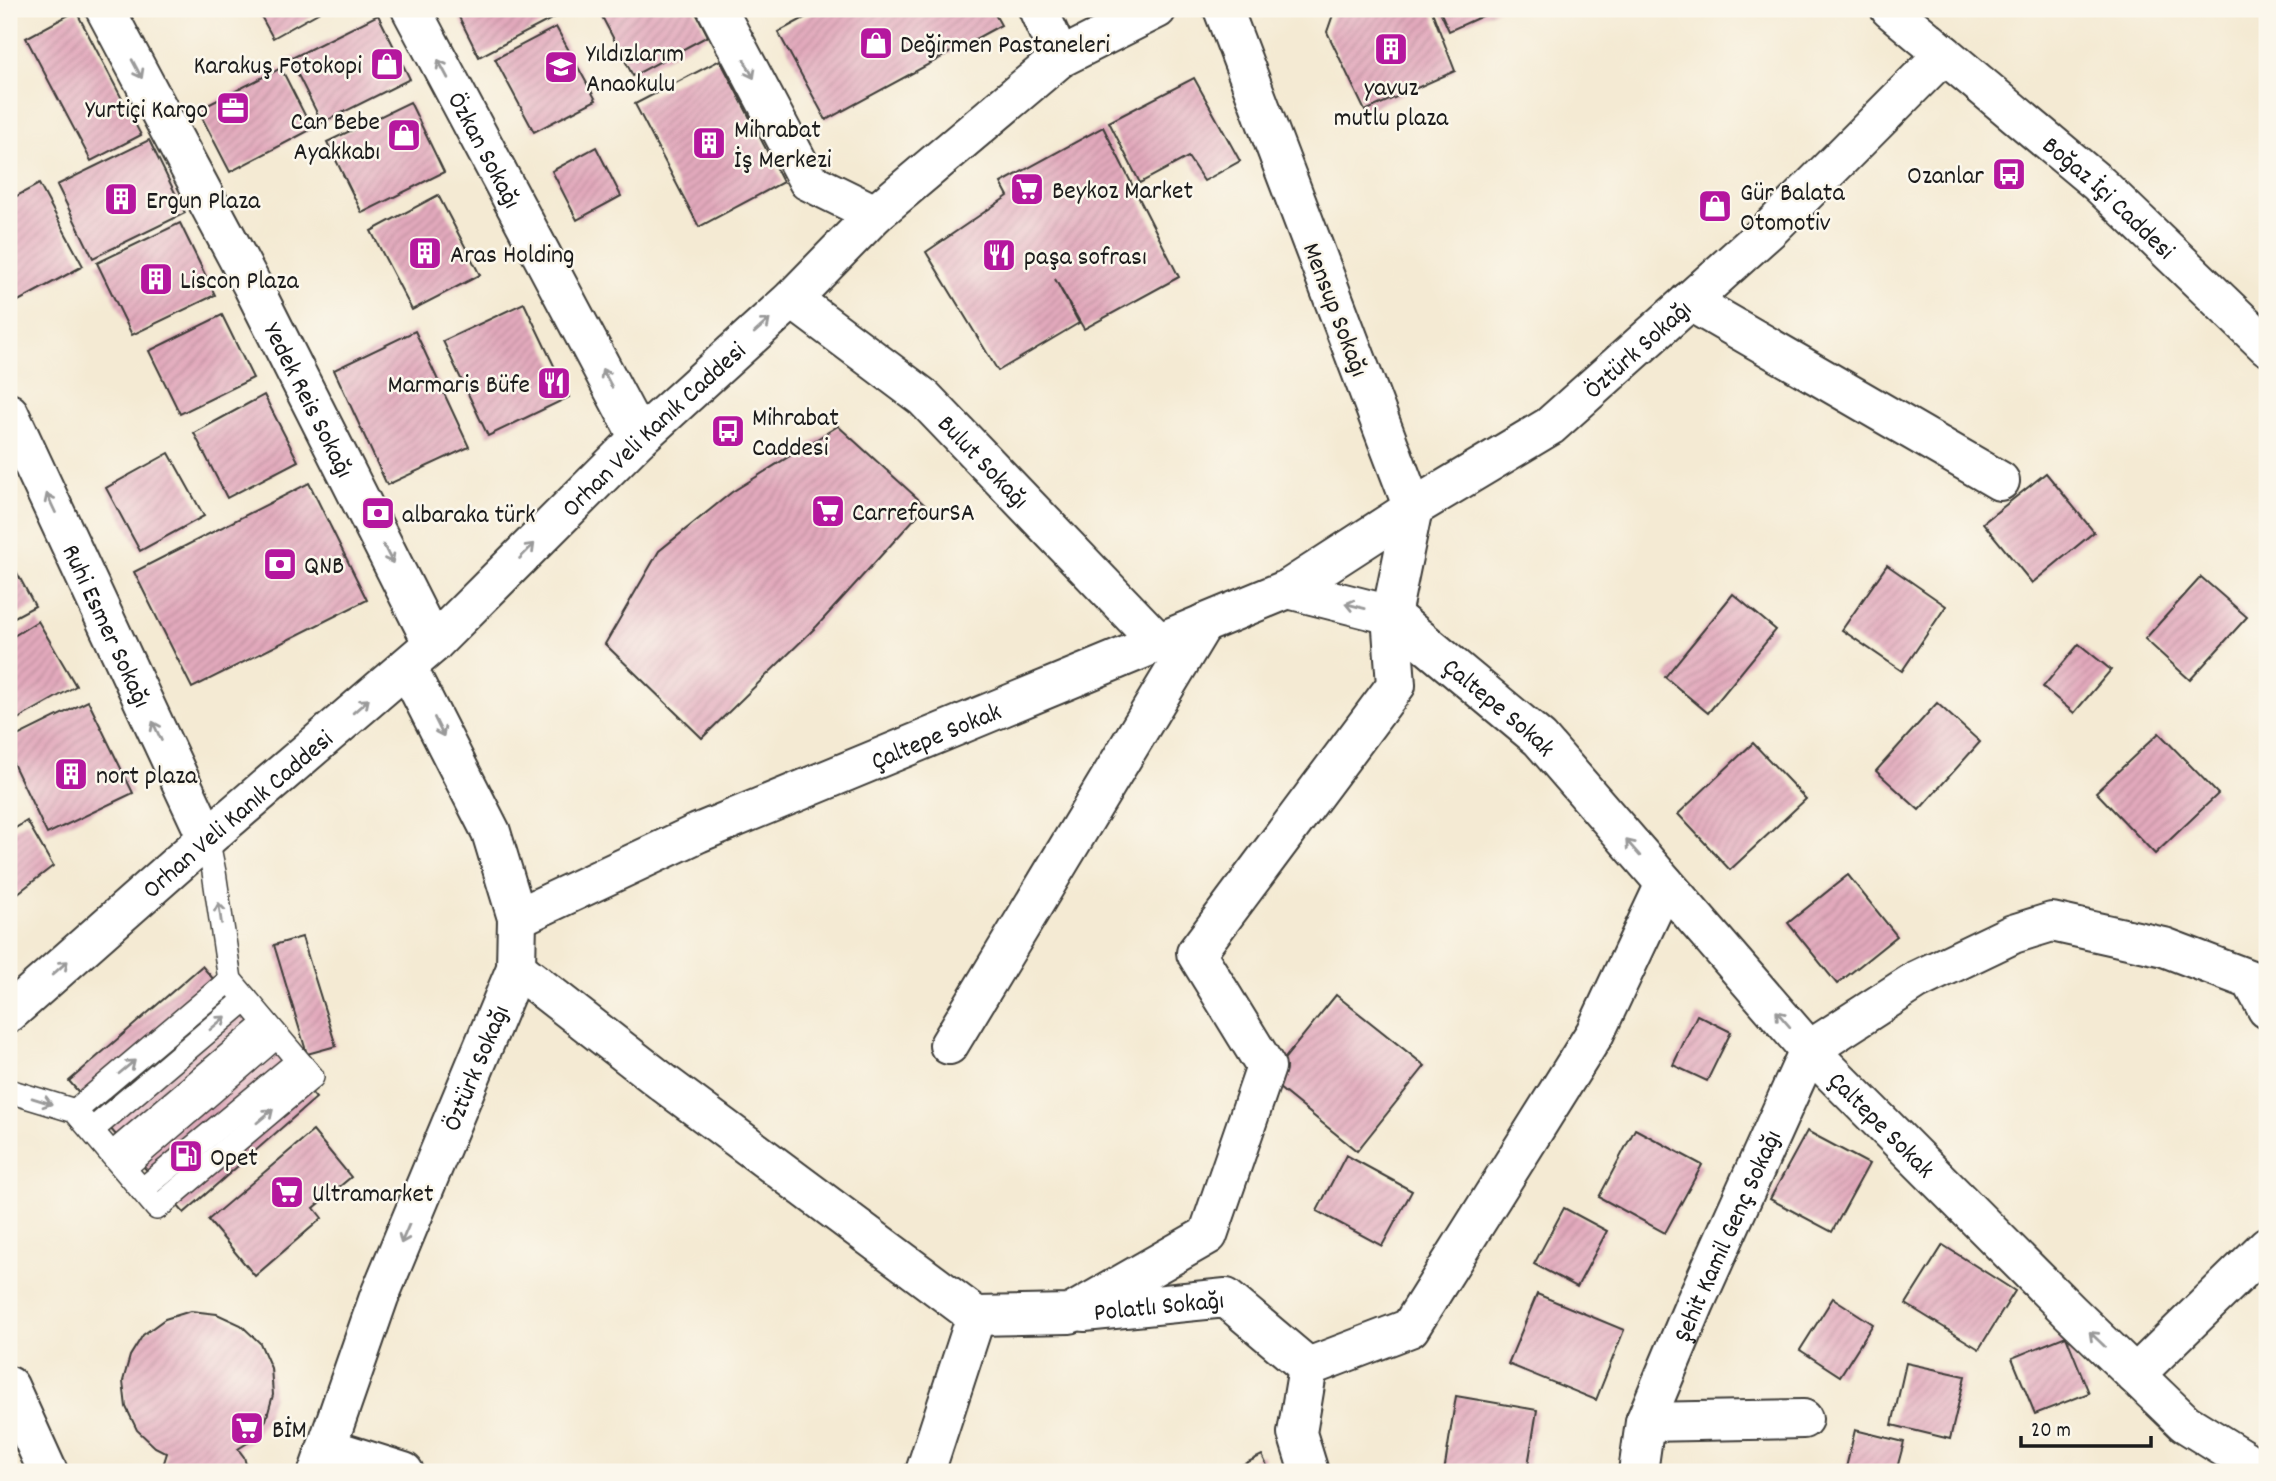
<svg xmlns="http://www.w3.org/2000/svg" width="2276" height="1481" font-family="Dekko,sans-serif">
<defs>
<pattern id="building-hatch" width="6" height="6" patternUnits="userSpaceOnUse" patternTransform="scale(1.75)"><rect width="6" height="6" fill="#e2a9bc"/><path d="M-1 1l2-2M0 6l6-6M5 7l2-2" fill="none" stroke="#c191a1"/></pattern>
</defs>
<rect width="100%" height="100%" fill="#fbf7ec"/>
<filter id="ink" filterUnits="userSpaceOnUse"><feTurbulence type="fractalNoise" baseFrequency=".0143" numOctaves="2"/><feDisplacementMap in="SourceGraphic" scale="14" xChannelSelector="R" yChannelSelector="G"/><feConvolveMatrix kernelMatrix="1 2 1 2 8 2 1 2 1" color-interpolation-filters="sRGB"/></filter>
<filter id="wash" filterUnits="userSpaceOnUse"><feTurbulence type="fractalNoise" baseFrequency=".00686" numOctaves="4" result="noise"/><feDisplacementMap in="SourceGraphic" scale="28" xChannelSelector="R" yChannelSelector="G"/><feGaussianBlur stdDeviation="1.57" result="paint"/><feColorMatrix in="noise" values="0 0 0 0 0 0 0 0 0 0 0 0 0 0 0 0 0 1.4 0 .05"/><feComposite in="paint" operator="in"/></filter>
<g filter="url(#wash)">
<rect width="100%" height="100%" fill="#f4ead3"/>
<g id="blocks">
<g fill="url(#building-hatch)">
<polygon points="257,9 325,9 273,38"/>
<polygon points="455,9 553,9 557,16 479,57"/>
<polygon points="598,9 694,9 708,36 633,76"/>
<polygon points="821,9 992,9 1001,25 826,120 778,32"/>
<polygon points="1335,9 1431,9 1455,71 1365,111 1327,32"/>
<polygon points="1439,9 1498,9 1449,31"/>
<polygon points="76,11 141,135 91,161 26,38"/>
<polygon points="378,15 410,79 322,123 290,59"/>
<polygon points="556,27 596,100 534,132 495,59"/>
<polygon points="720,60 783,182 699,227 635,104"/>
<polygon points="281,68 312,129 230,172 198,110"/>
<polygon points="1194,78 1240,161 1204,181 1188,157 1140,183 1109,122"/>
<polygon points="410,102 444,172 362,213 327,142"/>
<polygon points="1103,127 1179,277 1084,329 1055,279 1079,323 998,371 926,252 1008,196 1001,183"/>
<polygon points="149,140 185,213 93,258 57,185"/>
<polygon points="596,147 621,196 577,220 552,171"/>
<polygon points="39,184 83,266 9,306 9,200"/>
<polygon points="438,195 480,275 412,310 371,231"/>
<polygon points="180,223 215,295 132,335 97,263"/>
<polygon points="524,303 569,397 488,436 443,341"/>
<polygon points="222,315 253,378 180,414 149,351"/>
<polygon points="415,331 469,447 387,485 334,370"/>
<polygon points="264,395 298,461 227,498 194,433"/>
<polygon points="838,426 926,506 817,626 702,738 605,644 659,551 732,492"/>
<polygon points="169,453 204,516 140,551 106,488"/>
<polygon points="2046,473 2094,532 2032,583 1983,523"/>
<polygon points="309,483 367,600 192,688 134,572"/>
<polygon points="9,558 35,606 9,620"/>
<polygon points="1887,565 1946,606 1902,671 1842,630"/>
<polygon points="2201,577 2247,617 2190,680 2145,639"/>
<polygon points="1733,594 1776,630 1708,713 1665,677"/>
<polygon points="38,621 76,686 16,720 9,708 9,639"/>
<polygon points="2079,644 2111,670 2074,713 2043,687"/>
<polygon points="88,701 133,793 47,834 9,755 9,740"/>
<polygon points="1937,703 1980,742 1919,810 1876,771"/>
<polygon points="2159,733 2218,794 2155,854 2096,792"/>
<polygon points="1753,743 1806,799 1730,870 1678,814"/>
<polygon points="27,821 53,866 9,900 9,832"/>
<polygon points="1848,875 1897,936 1837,984 1788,923"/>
<polygon points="302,937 336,1046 307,1054 274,945"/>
<polygon points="202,966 316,1098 184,1213 69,1081"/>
<polygon points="1336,995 1425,1066 1357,1151 1268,1079"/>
<polygon points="1697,1015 1731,1032 1707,1081 1673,1065"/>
<polygon points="1635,1129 1702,1165 1665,1233 1599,1197"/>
<polygon points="313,1131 351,1177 314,1208 322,1218 255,1276 208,1220"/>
<polygon points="1807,1131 1869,1164 1832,1232 1770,1199"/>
<polygon points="1346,1155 1412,1191 1382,1246 1317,1211"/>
<polygon points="1564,1208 1607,1231 1577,1287 1534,1264"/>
<polygon points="1943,1245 2015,1291 1979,1349 1906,1304"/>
<polygon points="1537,1294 1624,1330 1596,1400 1508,1364"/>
<polygon points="1833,1298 1873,1324 1840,1376 1800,1350"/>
<polygon points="191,1311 217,1314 241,1325 260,1343 271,1368 273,1395 266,1420 249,1442 238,1449 244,1457 248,1472 161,1472 167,1453 155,1447 137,1430 126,1407 123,1381 130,1356 143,1335 165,1319"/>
<polygon points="2066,1336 2089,1393 2035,1414 2012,1358"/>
<polygon points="1906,1363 1965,1376 1950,1439 1892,1425"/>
<polygon points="1456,1396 1537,1410 1527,1472 1444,1472"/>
<polygon points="1855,1430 1904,1442 1896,1472 1845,1472"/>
<polygon points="1262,1455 1270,1472 1228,1472"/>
</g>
</g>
</g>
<g filter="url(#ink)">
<use href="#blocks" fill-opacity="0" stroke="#3c3b37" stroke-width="2"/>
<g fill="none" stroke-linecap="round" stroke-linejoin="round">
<g stroke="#3c3b37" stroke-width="26">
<g id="lane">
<polyline points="9,1091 75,1111 157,1208 312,1077 230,980 214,872 207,838"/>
<polyline points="75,1111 230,980"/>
<polyline points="92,1130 246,999"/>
<polyline points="112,1154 266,1023"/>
<polyline points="124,1168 277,1036"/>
<polyline points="142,1190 298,1061"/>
</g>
</g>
<g stroke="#3c3b37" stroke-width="42">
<g id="street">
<path id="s1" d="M105,9L252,285L433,644"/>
<path id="s2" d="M411,9L639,438"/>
<polyline points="717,9 808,181 875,214"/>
<polyline points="1038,9 1060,58"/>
<path id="s3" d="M792,299L924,398L1158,642"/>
<polyline points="1689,301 2000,481"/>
<path id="s4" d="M9,413L207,838"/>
<path id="s5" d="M1288,589L1413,508L1550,426L1771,228L1944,54"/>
<path id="s6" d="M517,918L698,833L1288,589L1391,615L1540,739L1809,1050L2070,1312L2185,1423L2264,1472"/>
<polyline points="516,968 665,1084 976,1316 1070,1314 1208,1235 1266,1067 1196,953 1396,685 1391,615 1413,508 1223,9"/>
<polyline points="949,1045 1203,624"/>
<path id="s7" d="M1084,1312L1226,1298L1308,1367"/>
<polyline points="2135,1375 2267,1246"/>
<polyline points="9,1386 48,1472"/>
<polyline points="1645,1422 1803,1419"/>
<polyline points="328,1448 404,1472"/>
<path id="s8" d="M318,1472L379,1297L516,968L517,918L491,832L407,667"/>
<polyline points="925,1472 976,1316"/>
<polyline points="1309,1472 1297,1433 1308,1367 1410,1328 1595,1033 1665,884"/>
<path id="s9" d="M1638,1472L1645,1422L1695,1303L1809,1050L1917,980L2013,934L2052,922L2164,947L2251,980L2267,1009"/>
</g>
</g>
<g stroke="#3c3b37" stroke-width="42">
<g id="primary">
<path id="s10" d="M1890,9L2099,184L2267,346"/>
<path id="s11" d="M9,1013L207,838L433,644L639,438L792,299L875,214L1060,58L1157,9"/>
</g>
</g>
<use href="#lane" stroke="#fff" stroke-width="23"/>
<use href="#street" stroke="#fff" stroke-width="38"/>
<use href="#primary" stroke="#fff" stroke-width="38"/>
</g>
<defs><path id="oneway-shaft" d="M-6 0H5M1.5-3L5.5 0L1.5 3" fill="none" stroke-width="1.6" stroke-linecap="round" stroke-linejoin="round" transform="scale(1.75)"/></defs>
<g stroke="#999">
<use href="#oneway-shaft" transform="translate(137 69) rotate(62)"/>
<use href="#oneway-shaft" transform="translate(443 69) rotate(-118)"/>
<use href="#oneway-shaft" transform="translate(749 69) rotate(62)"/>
<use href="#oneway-shaft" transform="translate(762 326) rotate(-42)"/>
<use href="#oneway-shaft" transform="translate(607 378) rotate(-118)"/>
<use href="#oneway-shaft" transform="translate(51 503) rotate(-115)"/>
<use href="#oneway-shaft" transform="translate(527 551) rotate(-45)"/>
<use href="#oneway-shaft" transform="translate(388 554) rotate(63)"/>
<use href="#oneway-shaft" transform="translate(1355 606) rotate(-166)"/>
<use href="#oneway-shaft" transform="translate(361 706) rotate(-41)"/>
<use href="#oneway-shaft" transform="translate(439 727) rotate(64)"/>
<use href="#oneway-shaft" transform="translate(157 731) rotate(-115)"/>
<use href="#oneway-shaft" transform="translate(1633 848) rotate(-131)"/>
<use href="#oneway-shaft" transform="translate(220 913) rotate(-98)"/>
<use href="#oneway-shaft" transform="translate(60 968) rotate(-42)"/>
<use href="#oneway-shaft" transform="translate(1783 1019) rotate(-131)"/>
<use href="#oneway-shaft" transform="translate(218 1023) rotate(-40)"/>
<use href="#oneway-shaft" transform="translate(127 1067) rotate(-40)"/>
<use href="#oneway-shaft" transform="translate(42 1101) rotate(17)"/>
<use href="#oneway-shaft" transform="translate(265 1116) rotate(-40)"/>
<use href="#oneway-shaft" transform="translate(405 1234) rotate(113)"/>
<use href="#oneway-shaft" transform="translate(2097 1339) rotate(-136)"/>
</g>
</g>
<defs>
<g id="shop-square" transform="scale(1.75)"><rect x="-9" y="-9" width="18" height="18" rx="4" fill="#b5179e" stroke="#fbf7ec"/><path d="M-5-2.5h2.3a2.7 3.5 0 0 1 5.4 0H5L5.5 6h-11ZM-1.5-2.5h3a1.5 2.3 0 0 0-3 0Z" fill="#fff"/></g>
<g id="building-square" transform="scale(1.75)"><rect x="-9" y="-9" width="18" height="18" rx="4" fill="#b5179e" stroke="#fbf7ec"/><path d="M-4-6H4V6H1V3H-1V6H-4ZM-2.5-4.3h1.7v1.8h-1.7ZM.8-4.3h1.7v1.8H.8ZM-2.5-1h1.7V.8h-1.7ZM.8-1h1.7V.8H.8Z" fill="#fff"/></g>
<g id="school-square" transform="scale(1.75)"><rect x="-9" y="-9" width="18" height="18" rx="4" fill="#b5179e" stroke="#fbf7ec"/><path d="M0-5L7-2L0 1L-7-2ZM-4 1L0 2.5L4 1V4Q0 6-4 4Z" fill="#fff"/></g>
<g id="office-square" transform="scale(1.75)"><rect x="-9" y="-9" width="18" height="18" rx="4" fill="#b5179e" stroke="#fbf7ec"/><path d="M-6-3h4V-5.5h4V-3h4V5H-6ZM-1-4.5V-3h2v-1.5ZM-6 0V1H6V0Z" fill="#fff"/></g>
<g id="bus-square" transform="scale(1.75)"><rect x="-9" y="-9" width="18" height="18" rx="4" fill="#b5179e" stroke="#fbf7ec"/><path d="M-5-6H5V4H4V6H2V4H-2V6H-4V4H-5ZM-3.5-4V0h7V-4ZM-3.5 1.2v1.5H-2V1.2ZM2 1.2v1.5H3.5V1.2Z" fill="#fff"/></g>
<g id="supermarket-square" transform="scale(1.75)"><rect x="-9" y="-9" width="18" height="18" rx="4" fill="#b5179e" stroke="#fbf7ec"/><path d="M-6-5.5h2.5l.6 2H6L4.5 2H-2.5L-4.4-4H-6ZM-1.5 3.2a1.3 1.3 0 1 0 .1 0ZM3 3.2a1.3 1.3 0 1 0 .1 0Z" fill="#fff"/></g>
<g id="restaurant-square" transform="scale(1.75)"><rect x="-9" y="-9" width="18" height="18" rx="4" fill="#b5179e" stroke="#fbf7ec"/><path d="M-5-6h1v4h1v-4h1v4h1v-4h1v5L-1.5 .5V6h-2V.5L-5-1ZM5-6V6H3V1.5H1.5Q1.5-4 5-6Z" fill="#fff"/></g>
<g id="bank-square" transform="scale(1.75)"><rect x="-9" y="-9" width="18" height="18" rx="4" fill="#b5179e" stroke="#fbf7ec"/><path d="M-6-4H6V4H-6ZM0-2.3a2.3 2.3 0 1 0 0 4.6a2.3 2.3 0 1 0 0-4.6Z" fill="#fff"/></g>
<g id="fuel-square" transform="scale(1.75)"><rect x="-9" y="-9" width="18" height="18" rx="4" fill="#b5179e" stroke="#fbf7ec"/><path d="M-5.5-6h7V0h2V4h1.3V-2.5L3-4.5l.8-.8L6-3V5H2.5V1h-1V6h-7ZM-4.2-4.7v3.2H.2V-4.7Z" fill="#fff"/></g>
</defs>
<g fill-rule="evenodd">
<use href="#shop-square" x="876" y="43"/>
<use href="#building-square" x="1391" y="49"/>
<use href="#shop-square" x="387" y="64"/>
<use href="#school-square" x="561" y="67"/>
<use href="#office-square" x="233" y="108"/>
<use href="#shop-square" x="404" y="135"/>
<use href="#building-square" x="709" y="143"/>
<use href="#bus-square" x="2009" y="174"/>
<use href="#supermarket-square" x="1027" y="189"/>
<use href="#building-square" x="121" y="199"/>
<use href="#shop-square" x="1715" y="206"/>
<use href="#building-square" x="425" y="253"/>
<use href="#restaurant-square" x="999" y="255"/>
<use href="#building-square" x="156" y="279"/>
<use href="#restaurant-square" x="554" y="383"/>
<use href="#bus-square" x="728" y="431"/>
<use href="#supermarket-square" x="828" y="511"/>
<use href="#bank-square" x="378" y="513"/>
<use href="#bank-square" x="280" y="564"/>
<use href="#building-square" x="71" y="774"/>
<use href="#fuel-square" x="186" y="1156"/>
<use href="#supermarket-square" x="287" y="1192"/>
<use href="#supermarket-square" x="247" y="1428"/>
</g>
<g text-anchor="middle" stroke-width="5" stroke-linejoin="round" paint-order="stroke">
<g font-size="26" fill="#1c1c1c" stroke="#fbf7ec" text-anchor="start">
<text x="900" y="52">Değirmen Pastaneleri</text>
<text x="586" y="61">Yıldızlarım<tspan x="586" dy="30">Anaokulu</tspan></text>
<text x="362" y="73" text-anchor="end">Karakuş Fotokopi</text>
<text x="1391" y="95" text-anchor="middle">yavuz<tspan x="1391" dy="30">mutlu plaza</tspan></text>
<text x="208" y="117" text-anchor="end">Yurtiçi Kargo</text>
<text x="380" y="129" text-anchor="end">Can Bebe<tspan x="380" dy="30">Ayakkabı</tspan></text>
<text x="734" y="137">Mihrabat<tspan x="734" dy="30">İş Merkezi</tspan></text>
<text x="1984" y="183" text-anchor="end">Ozanlar</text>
<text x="1052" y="198">Beykoz Market</text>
<text x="1740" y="200">Gür Balata<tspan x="1740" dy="30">Otomotiv</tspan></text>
<text x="146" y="208">Ergun Plaza</text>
<text x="450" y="262">Aras Holding</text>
<text x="1024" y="264">paşa sofrası</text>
<text x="180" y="288">Liscon Plaza</text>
<text x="530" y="392" text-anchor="end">Marmaris Büfe</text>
<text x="752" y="425">Mihrabat<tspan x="752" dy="30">Caddesi</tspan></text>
<text x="852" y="520">CarrefourSA</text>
<text x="402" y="522">albaraka türk</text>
<text x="304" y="573">QNB</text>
<text x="96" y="783">nort plaza</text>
<text x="210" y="1165">Opet</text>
<text x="312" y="1201">Ultramarket</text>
<text x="272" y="1437">BİM</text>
</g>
<g font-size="26" fill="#1c1c1c" stroke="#fbf7ec">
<text dy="9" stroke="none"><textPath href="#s2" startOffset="159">Özkan Sokağı</textPath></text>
<text dy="9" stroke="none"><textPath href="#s10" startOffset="289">Boğaz İçi Caddesi</textPath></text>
<text transform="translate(1337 309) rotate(69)" y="9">Mensup Sokağı</text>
<text dy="9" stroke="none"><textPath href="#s5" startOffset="425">Öztürk Sokağı</textPath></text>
<text dy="9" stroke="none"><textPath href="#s1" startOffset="441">Yedek Reis Sokağı</textPath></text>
<text dy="9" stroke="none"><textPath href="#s11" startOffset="870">Orhan Veli Kanık Caddesi</textPath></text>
<text dy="9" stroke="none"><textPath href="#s3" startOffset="252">Bulut Sokağı</textPath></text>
<text dy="9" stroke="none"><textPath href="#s4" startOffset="234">Ruhi Esmer Sokağı</textPath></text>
<text dy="9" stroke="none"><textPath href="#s6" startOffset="1087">Çaltepe Sokak</textPath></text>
<text dy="9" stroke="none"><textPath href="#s6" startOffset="457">Çaltepe Sokak</textPath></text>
<text dy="9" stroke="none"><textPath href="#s11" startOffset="303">Orhan Veli Kanık Caddesi</textPath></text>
<text dy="9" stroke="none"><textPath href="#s8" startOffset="434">Öztürk Sokağı</textPath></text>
<text dy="9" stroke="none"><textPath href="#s6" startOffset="1654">Çaltepe Sokak</textPath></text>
<text dy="9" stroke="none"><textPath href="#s9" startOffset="254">Şehit Kamil Genç Sokağı</textPath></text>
<text dy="9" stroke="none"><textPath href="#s7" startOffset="75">Polatlı Sokağı</textPath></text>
</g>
</g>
<rect width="2276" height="1481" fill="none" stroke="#fbf7ec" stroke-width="35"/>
<path d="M2021 1436v10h130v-10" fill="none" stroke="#1c1c1c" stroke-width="3.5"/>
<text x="2031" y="1436" font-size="21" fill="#1c1c1c" stroke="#fbf7ec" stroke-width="5" paint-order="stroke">20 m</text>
</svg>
